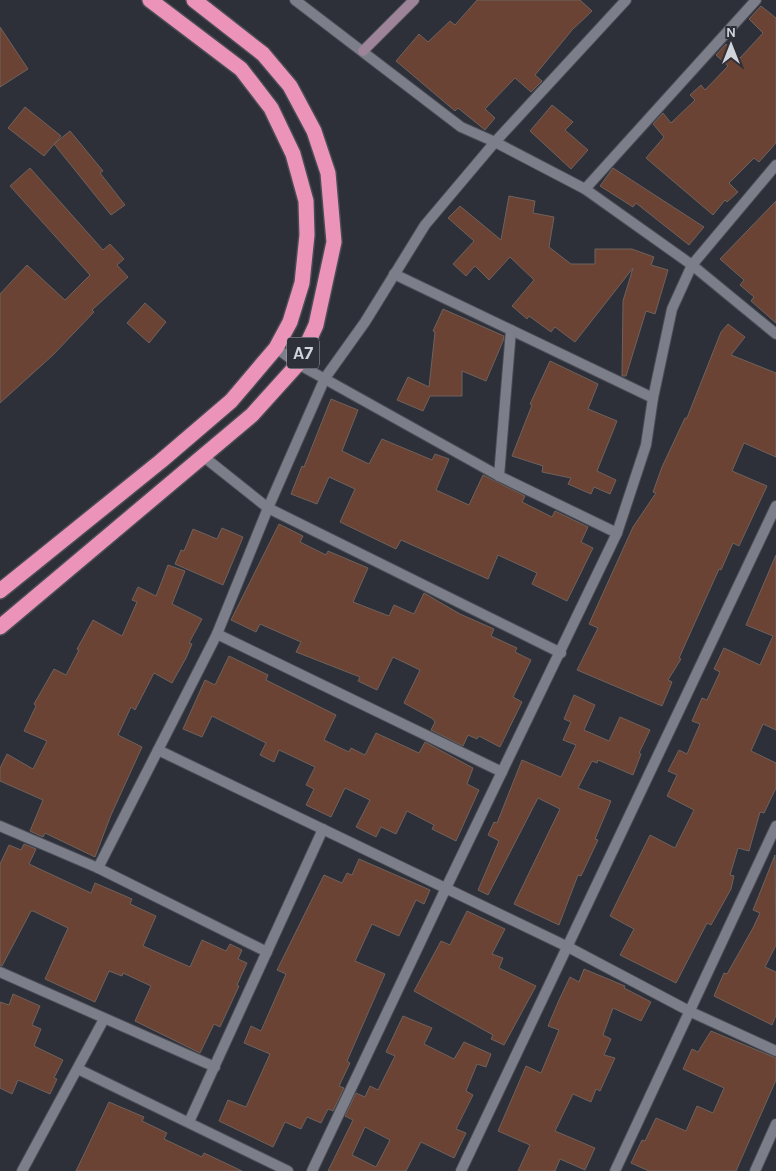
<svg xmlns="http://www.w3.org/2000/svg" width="776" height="1171" font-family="Karla,sans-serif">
<rect width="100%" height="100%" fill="#2d2f39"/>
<g fill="#6a4334" stroke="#6f625d" fill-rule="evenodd">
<polygon points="477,0 580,0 592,11 572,30 535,75 542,81 531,92 515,78 485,109 495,118 485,130 458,108 455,111 396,61 419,34 428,42 450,21 455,25"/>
<polygon points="761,6 776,18 776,143 759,162 754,158 729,183 738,192 727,202 725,200 713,215 646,158 664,137 653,124 663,113 671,123 695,100 690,95 701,85 705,90 728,66 716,55 726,44 740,58 763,33 749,19"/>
<polygon points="0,27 28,69 0,87"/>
<polygon points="552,105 573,122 565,130 588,150 571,169 530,131"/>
<polygon points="25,107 61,136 44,156 8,128"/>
<polygon points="70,131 103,171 100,173 125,205 111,215 54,144"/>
<polygon points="30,168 103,250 110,244 124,259 117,265 128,277 92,310 94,312 53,355 0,403 0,294 27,265 65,300 90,275 10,186"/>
<polygon points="613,168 704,227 689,245 636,203 633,207 600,186"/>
<polygon points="509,196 535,201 533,213 554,217 549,247 571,264 595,264 595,249 632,249 654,257 651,265 668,270 655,314 646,311 626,376 622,376 623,301 633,268 575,342 555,327 551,332 529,316 527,319 512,306 534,280 510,257 489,280 475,266 466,276 453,264 474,241 448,218 460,206 501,240"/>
<polygon points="776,201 776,323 751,301 754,297 740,285 744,280 720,259"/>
<polygon points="145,303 166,322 149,343 127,323"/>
<polygon points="443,309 504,336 503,341 486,381 462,371 462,396 430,396 423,411 397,400 408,377 429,387 435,332 433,331"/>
<polygon points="728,324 745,337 731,355 776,373 776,457 744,443 732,471 767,486 739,546 733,543 721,570 719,569 679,658 681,659 668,680 672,682 662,706 577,670 598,628 589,624 633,527 656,493 653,492 662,467 685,418 687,418 721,332"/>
<polygon points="550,361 598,384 588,409 617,421 597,471 616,480 610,494 594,487 591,494 568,484 571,478 542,472 543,466 512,456 532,405 530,404"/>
<polygon points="331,399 358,410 342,451 369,464 382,439 432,460 435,454 449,459 436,490 469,505 483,475 525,496 522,502 552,517 555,511 588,527 581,542 593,548 567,601 532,584 537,573 498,555 488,579 401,540 396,549 340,522 355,489 329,477 317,504 291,494 302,466 304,467"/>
<polygon points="279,524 303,536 300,542 326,555 328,551 368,568 353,602 389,616 394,605 414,614 424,593 460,614 494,629 491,636 517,648 515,652 531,660 513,697 522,702 500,747 479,736 477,739 468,735 463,746 431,730 435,722 433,719 404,703 420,670 393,657 377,690 358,681 360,677 296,652 301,642 260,624 256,632 231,620"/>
<polygon points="222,528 243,537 223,585 175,564 181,550 184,551 193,529 217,539"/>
<polygon points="776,555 776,730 763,724 751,751 776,763 776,788 764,813 760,812 749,851 738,848 730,875 734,876 731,889 711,925 707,923 676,983 620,955 634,929 610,916 650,835 675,848 694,810 667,796 677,775 668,771 679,750 687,754 700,724 692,721 702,698 707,700 720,672 714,669 724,648 760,665 773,636 746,625"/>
<polygon points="168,565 185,571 172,604 202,619 189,643 192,644 186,658 172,683 154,673 135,710 131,707 118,735 142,747 111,815 95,857 45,833 43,837 30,831 43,800 0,781 0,768 7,754 33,769 47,741 24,731 36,706 34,704 54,669 66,675 79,650 77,649 93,620 122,636 137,602 132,600 138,587 156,596"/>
<polygon points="229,656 268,675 266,680 336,715 324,740 349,752 351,748 365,755 376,733 419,753 425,742 473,768 467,784 479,790 456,841 432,829 434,825 407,811 396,834 381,827 376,837 356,827 370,800 345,788 331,817 306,805 314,789 306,785 315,767 279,750 274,762 260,755 266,743 212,716 202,737 183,729 205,680 215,685"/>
<polygon points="574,695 595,705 584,730 609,741 620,717 650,730 639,753 641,754 633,775 598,760 597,763 592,761 578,788 611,801 595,839 598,840 581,876 578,875 559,925 514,904 560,809 538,798 488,895 478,890 499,841 488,835 494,822 497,823 522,760 561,777 576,745 563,740 571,722 564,719"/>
<polygon points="24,844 36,849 29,864 91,893 95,883 132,899 130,904 156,916 143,946 190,967 202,940 226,951 230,944 242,950 238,959 247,963 237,985 239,986 220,1027 214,1024 200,1053 135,1021 151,986 123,973 122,976 109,971 95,1002 45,979 68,928 33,911 31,911 2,966 0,965 0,864 9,845 21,850"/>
<polygon points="775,855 776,945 765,967 776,972 776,1015 772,1025 714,996 724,973 727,974 753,928 760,913 753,910"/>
<polygon points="359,859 430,890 424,904 416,900 399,936 372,924 355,961 385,974 347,1061 350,1063 339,1086 344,1088 333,1111 328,1109 321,1123 307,1117 301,1129 285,1122 273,1147 219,1121 228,1100 246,1107 270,1054 244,1043 251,1026 261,1031 286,974 277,970 324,875 342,883 347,873 352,875"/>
<polygon points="467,911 505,929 492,954 503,958 499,968 536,986 504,1045 491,1039 493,1035 414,991 441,941 450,945"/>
<polygon points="584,969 625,986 624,988 651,1002 641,1021 613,1008 603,1035 611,1039 604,1055 615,1058 600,1091 596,1089 591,1102 573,1094 555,1131 595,1148 585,1170 560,1159 555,1171 518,1171 530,1145 498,1131 526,1066 541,1073 559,1030 548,1026 559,1000 570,977 579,982"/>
<polygon points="13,994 40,1006 32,1025 41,1029 34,1046 63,1060 54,1078 57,1079 50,1094 18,1080 12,1094 0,1088 0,1002 9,1005"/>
<path d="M403,1016L432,1028L424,1044L454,1059L464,1042L491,1054L486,1067L477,1064L466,1091L473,1095L456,1129L466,1133L454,1158L421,1142L406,1171H328L353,1120L345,1116L356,1093L365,1097L370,1086L378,1090L395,1056L386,1052ZM365,1127L390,1140L376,1167L352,1155Z"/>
<polygon points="711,1031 776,1058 776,1080 736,1171 649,1171 631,1163 642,1140 645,1141 656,1118 686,1131 697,1106 713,1113 724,1088 683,1069 692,1049 698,1052"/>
<polygon points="109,1102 144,1117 142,1121 167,1133 164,1139 202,1157 204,1153 242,1171 76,1171"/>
</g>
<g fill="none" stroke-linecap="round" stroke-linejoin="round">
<g stroke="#4a4c54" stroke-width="12">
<g id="street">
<polyline points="295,0 461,127 495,142 585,189 692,265 776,334"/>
<polyline points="585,189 756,0"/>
<polyline points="394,274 653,398"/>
<polyline points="276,348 298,364 499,476 617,533"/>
<polyline points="204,457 268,508 561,653"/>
<polyline points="499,476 511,330"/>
<polyline points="217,634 502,772"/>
<polyline points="158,750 568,947 691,1012 776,1051"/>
<polyline points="0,826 98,868 217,634 268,508 325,378 365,322 425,225 495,142 626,0"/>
<polyline points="98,868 267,952"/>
<polyline points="0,972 215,1067"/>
<polyline points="78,1069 288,1171"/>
<polyline points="189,1122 323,829"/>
<polyline points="22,1171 104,1019"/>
<polyline points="312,1171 446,888 617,533 646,445 653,398 672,309 692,265 776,165"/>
<polyline points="461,1171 776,506"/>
<polyline points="615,1171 776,826"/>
<polyline points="755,1171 776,1124"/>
</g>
</g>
<g stroke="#4a4c54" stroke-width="12">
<polyline id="secondary" points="363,51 414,0"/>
</g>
<g stroke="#4a4c54" stroke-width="18">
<g id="highway">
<polyline points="0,591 161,461 231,401 276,348 290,322 302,283 307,235 306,201 293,154 271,108 241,69 150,0"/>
<polyline points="0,627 252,415 298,364 316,325 334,242 328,173 314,131 290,86 263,54 194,0"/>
</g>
</g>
<use href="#street" stroke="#7c7e8a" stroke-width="10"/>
<use href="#secondary" stroke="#9e8498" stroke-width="10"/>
<use href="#highway" stroke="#ec93ba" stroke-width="15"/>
</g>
<g text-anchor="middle" stroke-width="4" stroke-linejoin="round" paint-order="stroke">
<rect fill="#2d2f39" stroke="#a0a2aa" stroke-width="1" x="287" y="337.5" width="32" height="31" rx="4"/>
<g font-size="18" font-weight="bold" fill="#d2d4db">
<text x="303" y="359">A7</text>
</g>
</g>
<g transform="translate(731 45)" stroke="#2d2f39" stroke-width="4" paint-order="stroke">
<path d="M0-4L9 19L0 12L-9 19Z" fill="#d2d4db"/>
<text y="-8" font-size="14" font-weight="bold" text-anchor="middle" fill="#d2d4db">N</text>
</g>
</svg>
